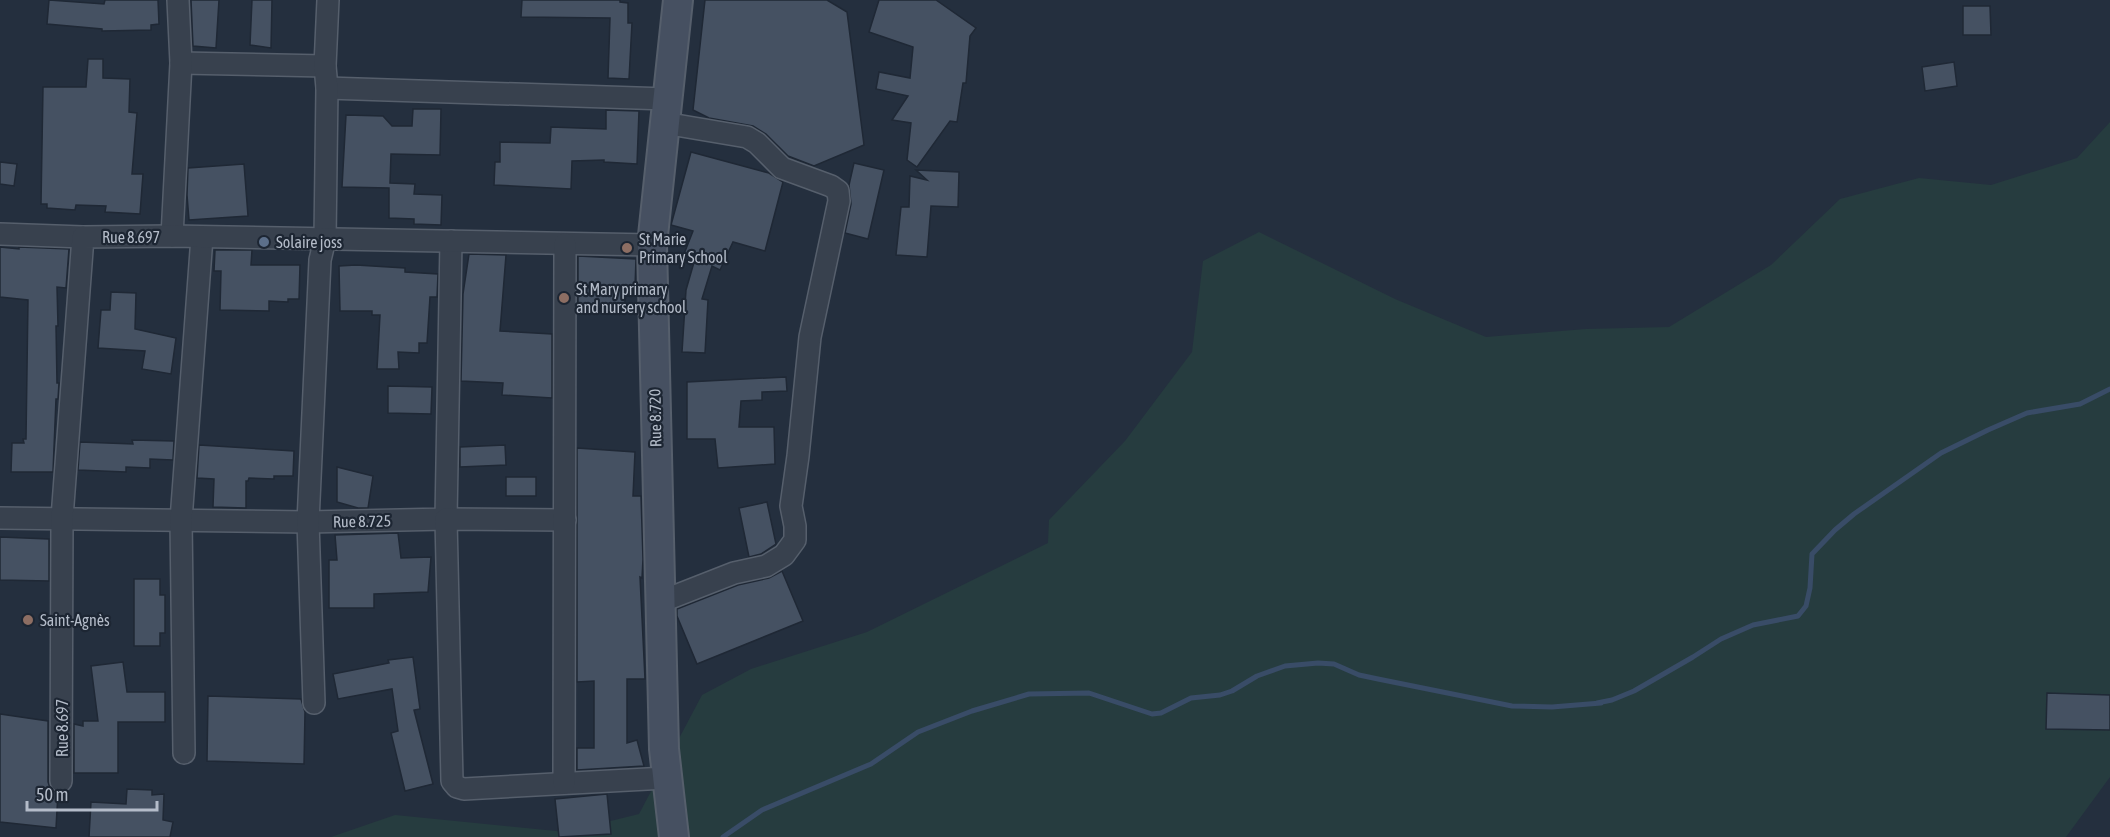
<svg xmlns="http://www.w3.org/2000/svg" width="2110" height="837" font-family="'Asap Condensed',sans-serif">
<rect width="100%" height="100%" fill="#242f3e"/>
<polygon fill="#263c3f" points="2110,122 2110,777 2066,837 331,837 395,815 566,832 639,814 702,695 751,669 867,632 1048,543 1049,520 1125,441 1192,352 1203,261 1259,232 1395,299 1486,337 1586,329 1669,327 1771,265 1840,199 1919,178 1991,185 2077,158"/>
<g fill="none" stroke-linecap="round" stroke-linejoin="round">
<polyline stroke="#394c67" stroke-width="5" points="723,837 762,810 871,764 918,732 972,711 1029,694 1089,693 1152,714 1161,713 1191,698 1220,695 1232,691 1257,676 1285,666 1318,663 1334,664 1359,675 1378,679 1512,706 1552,707 1601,703 1597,703 1612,700 1634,691 1693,657 1721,639 1753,625 1798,616 1806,606 1810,588 1812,554 1835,530 1854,514 1941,453 1988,430 2027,413 2080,404 2110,389"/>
</g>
<g fill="#455162" stroke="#1f2835" stroke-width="1.5">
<polygon points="49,0 104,4 105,0 158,0 159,24 151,25 151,30 102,31 102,29 47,24"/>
<polygon points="191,0 219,0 216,48 193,46"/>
<polygon points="252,0 272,0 271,48 250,45"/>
<polygon points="522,0 620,0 620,2 628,3 628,23 632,23 629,79 608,78 610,18 521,17"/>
<polygon points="705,0 827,0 847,12 864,145 814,166 788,156 766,134 753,126 709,118 693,110"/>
<polygon points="879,0 936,0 976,28 970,36 966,83 963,83 957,122 950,121 917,167 907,160 911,123 892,120 908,96 876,89 879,72 910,78 913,47 869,32"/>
<polygon points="1963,6 1990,6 1991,35 1963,35"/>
<polygon points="88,59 103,59 103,78 130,79 129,112 137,113 132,174 143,174 140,214 105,212 106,206 76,205 75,210 47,208 47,204 41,204 43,87 86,87"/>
<polygon points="1954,62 1957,86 1925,91 1922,67"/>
<polygon points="413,109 441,109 440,155 391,154 390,183 415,184 414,194 442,195 441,225 414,224 414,219 389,218 389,188 342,187 346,115 383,116 392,126 412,126"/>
<polygon points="606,110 639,111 637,164 604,162 604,160 572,161 571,189 494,185 495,162 500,162 500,142 550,143 551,127 606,129"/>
<polygon points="691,152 769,173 783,182 765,251 733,242 720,270 712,266 702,299 708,300 705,353 682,352 686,290 695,259 684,254 693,231 671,225"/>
<polygon points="0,162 17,164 14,186 0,184"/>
<polygon points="854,163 884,170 868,239 845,233 851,204 849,185"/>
<polygon points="244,164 248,216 189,220 187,195 188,168"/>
<polygon points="916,170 959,172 958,207 931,206 927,257 896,255 901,207 909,207 910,176 927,180"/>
<polygon points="0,247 19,249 19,247 69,249 66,288 57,287 58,326 56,326 57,383 59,383 58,399 56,399 53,472 11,472 12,443 24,443 23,439 26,439 28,300 0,297"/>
<polygon points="215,250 252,250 251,265 300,265 299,299 288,299 288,302 269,301 269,311 220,310 221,271 214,271"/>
<polygon points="469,254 506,255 500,331 552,334 552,398 502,395 503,383 461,381 463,294"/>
<polygon points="578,256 636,259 635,287 627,286 624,309 578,308"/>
<polygon points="356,265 405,268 405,272 438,274 437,297 430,297 427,343 419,343 419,353 398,352 399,369 377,369 380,315 372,315 372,311 340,311 339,266"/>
<polygon points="111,292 136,293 135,329 176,338 171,374 142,369 145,351 98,348 101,310 110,310"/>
<polygon points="786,377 787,391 762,392 762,400 741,401 739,427 774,427 775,464 718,468 715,439 687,439 687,382"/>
<polygon points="388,386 432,387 431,414 388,413"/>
<polygon points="132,440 174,441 173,460 150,459 150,468 126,467 126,472 78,470 80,442 133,444"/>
<polygon points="199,445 294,451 293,476 274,476 274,479 249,478 248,481 246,481 246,508 213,507 214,479 197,478"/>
<polygon points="505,445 506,465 460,467 460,447"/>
<polygon points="577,448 635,452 633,496 641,496 643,559 642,578 640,577 645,679 627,679 627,743 637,740 644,766 577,770 577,748 594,748 594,681 577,682"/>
<polygon points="337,467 373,476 368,508 358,508 337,502"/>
<rect x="506" y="477" width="30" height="19"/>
<polygon points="767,502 776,544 761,554 749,557 739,508"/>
<polygon points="398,533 401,558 431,557 428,592 374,594 374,608 329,608 329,560 337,560 335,535"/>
<polygon points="0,537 49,539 49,581 0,580"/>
<polygon points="782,571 803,621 697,664 677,616 677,609 738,585 769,578"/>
<polygon points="134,579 160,579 160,595 165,595 165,633 160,633 160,646 134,646"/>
<polygon points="413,657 420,709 414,710 433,784 405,791 391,733 398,731 392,689 338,699 333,674 389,663 388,660"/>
<polygon points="123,662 127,692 165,692 165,722 118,722 118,773 74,773 74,724 83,726 83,721 98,721 91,666"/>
<polygon points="2047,693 2110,695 2110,730 2046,729"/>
<polygon points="208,696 301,699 305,712 304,764 207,761"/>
<polygon points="0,714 48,721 48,782 50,788 58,793 56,828 0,822"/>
<polygon points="127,789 152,790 152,795 164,794 163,820 173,822 170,837 89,837 91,802 126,804"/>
<polygon points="607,794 611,834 559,837 555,799"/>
</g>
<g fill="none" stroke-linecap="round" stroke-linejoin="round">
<g stroke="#565f6c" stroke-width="24">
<g id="minor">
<polyline points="181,63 325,66"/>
<polyline points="327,88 667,99"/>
<polyline points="0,234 83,237"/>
<polyline points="172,236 181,63 178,0"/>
<polyline points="0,518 308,522 446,519 451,241"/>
<polyline points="565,520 446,519 452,781 457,787 464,789 666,778"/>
<polyline points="660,602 734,573 766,566 784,555 795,540 795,526 791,506 798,456 810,337 839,201 838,191 831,186 782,168 757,143 747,137 664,123"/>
<polyline points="314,703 308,522 320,260 325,239 327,88 325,66 328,0"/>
<polyline points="184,753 181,520 202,237"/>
<polyline points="61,781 62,518 83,237 172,236 652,245"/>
<polyline points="564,783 565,244"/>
</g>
</g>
<g stroke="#565f6c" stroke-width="32">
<polyline id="secondary" points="674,837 664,749 652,245 678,0"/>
</g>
<use href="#minor" stroke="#38414e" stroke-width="21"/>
<use href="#secondary" stroke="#465061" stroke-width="28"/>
</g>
<circle fill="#5c6f8a" stroke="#1d2633" stroke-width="2" cx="264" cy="242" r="6"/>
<g fill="#8d6e63" stroke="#1d2633" stroke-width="2">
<circle cx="627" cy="248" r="6"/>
<circle cx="564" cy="298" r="6"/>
<circle cx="28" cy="620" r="6"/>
</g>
<g text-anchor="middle" stroke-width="4.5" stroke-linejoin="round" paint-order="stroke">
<g font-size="16" fill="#b4bcc9" stroke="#1d2633">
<text x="131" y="243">Rue 8.697</text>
<text transform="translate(655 418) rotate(-91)" y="6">Rue 8.720</text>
<text transform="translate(362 521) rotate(-1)" y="6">Rue 8.725</text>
<text transform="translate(62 728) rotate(-90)" y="6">Rue 8.697</text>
</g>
<g font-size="16" fill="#b4bcc9" stroke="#1d2633" text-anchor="start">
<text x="639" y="245">St Marie<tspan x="639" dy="18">Primary School</tspan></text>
<text x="276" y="248">Solaire joss</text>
<text x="576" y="295">St Mary primary<tspan x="576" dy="18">and nursery school</tspan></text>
<text x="40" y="626">Saint-Agnès</text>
</g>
</g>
<path d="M27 801v9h130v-9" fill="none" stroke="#b4bcc9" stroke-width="3"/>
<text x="36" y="801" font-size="18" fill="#b4bcc9" stroke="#1d2633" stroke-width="4.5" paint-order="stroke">50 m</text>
</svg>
